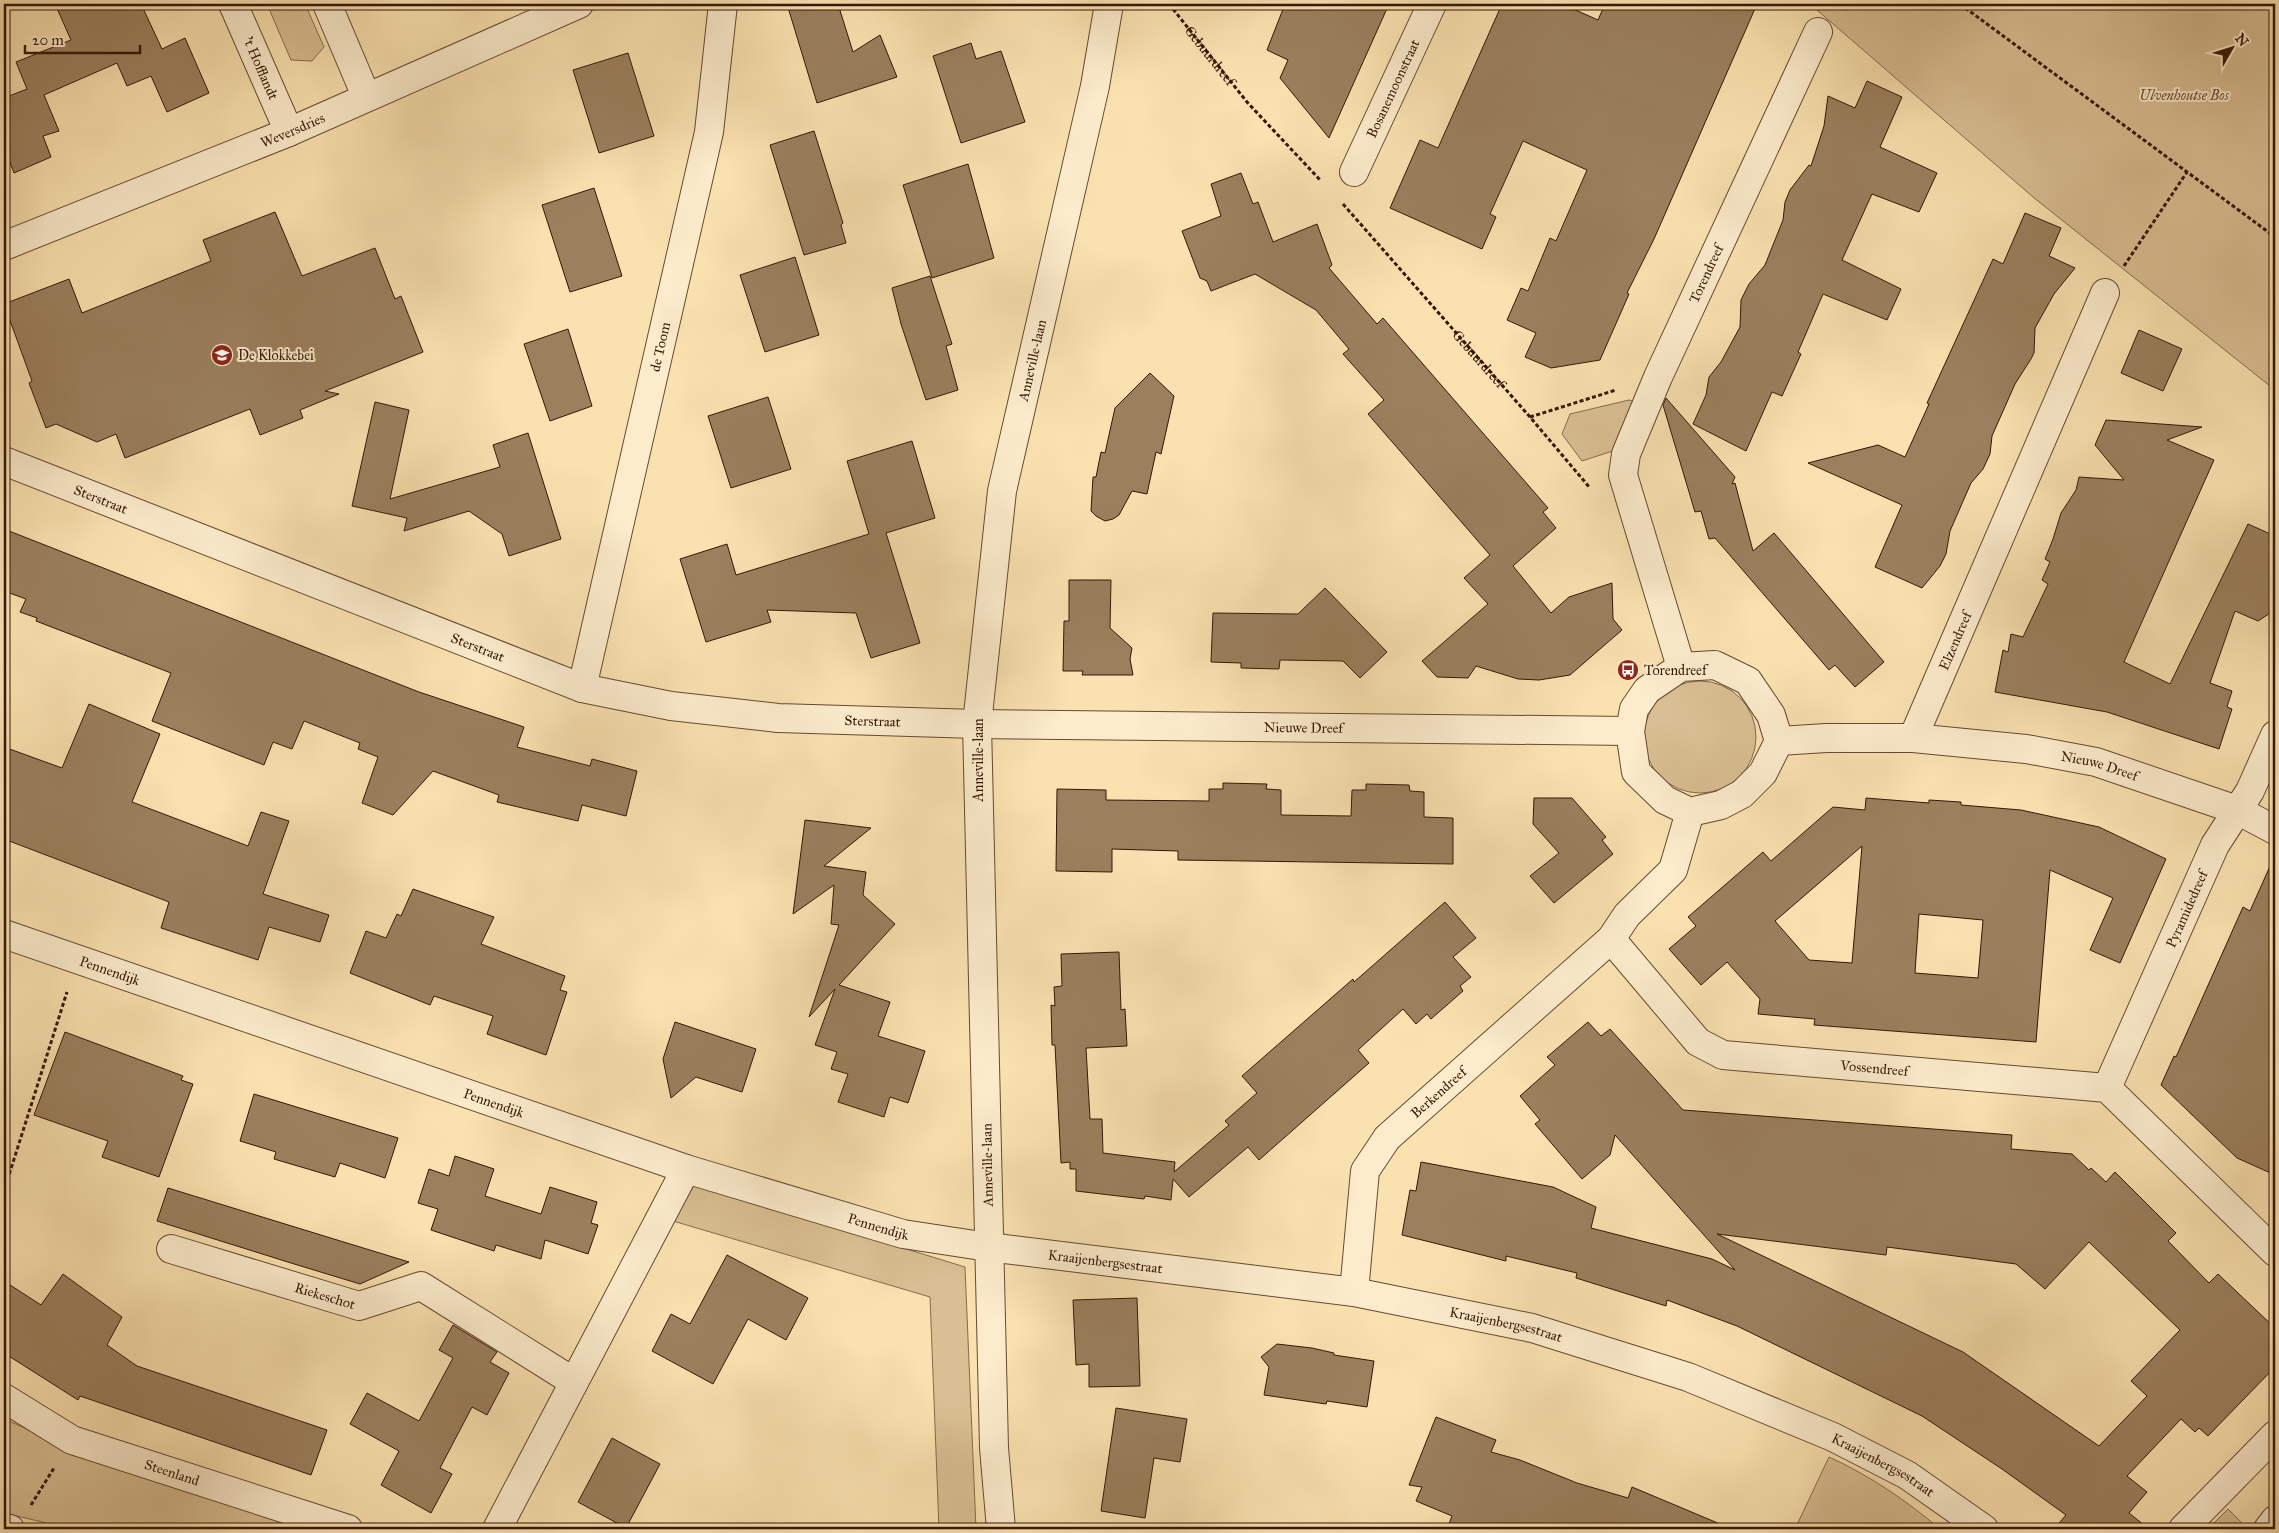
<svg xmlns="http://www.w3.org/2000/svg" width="2279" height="1533" font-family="'IM FELL Great Primer',serif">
<rect width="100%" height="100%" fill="#fae2b0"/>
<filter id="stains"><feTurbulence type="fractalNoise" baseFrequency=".004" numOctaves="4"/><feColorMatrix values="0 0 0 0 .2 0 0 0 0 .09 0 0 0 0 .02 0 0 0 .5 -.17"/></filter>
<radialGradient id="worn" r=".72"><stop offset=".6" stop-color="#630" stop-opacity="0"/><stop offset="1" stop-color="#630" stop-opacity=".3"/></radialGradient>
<g fill="#d9bf93" stroke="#876a4c">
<polygon points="267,4 305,4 324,47 312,61 291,60"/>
<polygon points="1810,4 2275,4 2275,390 2033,197"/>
<polygon points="1629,400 1636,402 1616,450 1582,461 1562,434 1570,414"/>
<circle cx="1700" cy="737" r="56"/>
<polygon points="695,1184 965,1267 976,1529 939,1529 930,1297 673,1221"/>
<polygon points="4,1419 62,1444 300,1529 72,1529 4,1513"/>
<path d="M1829,1457C1869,1475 1907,1501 1940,1529H1795Z"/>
<polygon points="2228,1509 2248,1529 2208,1529"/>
</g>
<g fill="#9b805e" stroke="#351606" fill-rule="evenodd">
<polygon points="55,4 141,4 162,49 185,38 209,93 167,112 151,76 127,86 117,63 44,95 59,131 43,136 51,157 14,173 4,147 4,98 27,89 16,62 71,40"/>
<polygon points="787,4 838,4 853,52 880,35 897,77 817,103"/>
<polygon points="1285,4 1389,4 1329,138 1280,78 1288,60 1267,50"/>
<polygon points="1502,4 1562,4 1598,20 1605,4 1757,4 1654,239 1627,293 1629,294 1600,360 1551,368 1525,357 1536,333 1507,320 1521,288 1528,291 1550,238 1556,241 1587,170 1523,141 1490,214 1496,217 1482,249 1390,208 1420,140 1438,148"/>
<polygon points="971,43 976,59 1001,51 1025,122 961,143 933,56"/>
<polygon points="628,53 654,136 599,153 573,70"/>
<polygon points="1867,81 1902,97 1880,147 1937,173 1919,212 1872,194 1842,260 1901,289 1887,320 1823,294 1798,352 1801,354 1782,396 1772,392 1746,451 1693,424 1706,395 1709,377 1721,362 1740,327 1741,300 1749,284 1765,265 1783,220 1785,202 1790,190 1809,165 1811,166 1824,126 1828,96 1855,108"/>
<polygon points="814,131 843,223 841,225 846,243 804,255 770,145"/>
<polygon points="968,164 994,258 932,278 903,185"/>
<polygon points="1241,173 1253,204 1258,202 1273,242 1317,224 1332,265 1329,268 1377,324 1383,318 1548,508 1543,512 1556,528 1513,566 1551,613 1569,597 1612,583 1613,619 1622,630 1570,675 1539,680 1518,679 1476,666 1468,678 1437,677 1422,661 1488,604 1464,578 1490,555 1368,414 1384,400 1343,354 1349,349 1316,310 1255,274 1211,291 1207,281 1200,278 1182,231 1221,216 1211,184"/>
<polygon points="594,188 622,276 570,292 542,205"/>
<polygon points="275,212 302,276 375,248 395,299 401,296 423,352 325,391 339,394 300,410 303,418 260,435 250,409 125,458 116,434 97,442 56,424 46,428 29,383 32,381 4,304 69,279 82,313 211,261 203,240"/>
<polygon points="2025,213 2061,228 2049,256 2075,268 2054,294 2035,328 2034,353 2031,359 2015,384 1992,436 1990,454 1983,469 1971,483 1950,531 1946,554 1940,566 1922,588 1875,567 1902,505 1808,463 1878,445 1905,457 1929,404 1927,403 1993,259 2003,264"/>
<polygon points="795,257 819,335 765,352 740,275"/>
<polygon points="930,276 952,344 946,346 958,390 926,400 901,324 892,288"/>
<polygon points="568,329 592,406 550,421 524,344"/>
<polygon points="2139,330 2182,349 2163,391 2121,373"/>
<polygon points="1150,373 1174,396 1161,454 1156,452 1147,494 1132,491 1119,515 1113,519 1105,521 1096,516 1091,511 1093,477 1096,477 1101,452 1105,453 1115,408"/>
<polygon points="768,397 791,469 731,488 708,416"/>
<polygon points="1666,398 1735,477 1732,484 1735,483 1753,551 1774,533 1884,662 1855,687 1835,665 1829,670 1715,538 1709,539 1701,511 1695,512 1663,405"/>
<polygon points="375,402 409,410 390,499 500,467 493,445 528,433 561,539 509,556 502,534 469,511 404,531 407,518 352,506"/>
<polygon points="2106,420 2202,427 2167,440 2214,460 2124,662 2170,684 2248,524 2275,536 2275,610 2258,621 2235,611 2210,683 2232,691 2227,707 2232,709 2219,749 2107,712 1995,692 2003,650 2008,652 2011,634 2023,637 2048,584 2042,580 2050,562 2045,559 2053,539 2061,513 2076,490 2079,477 2124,480 2095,445"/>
<polygon points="912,441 935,518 886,533 920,643 871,658 856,613 767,610 771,622 706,642 680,559 727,544 736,575 869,534 847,461"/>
<polygon points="4,529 419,692 524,727 517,747 590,766 592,759 637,771 626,816 582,805 578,821 497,802 499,795 433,771 393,815 362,803 378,757 358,749 360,743 304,721 292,749 273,742 264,765 152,721 171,673 36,621 37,618 20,612 26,599 4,591"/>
<polygon points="1069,580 1111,580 1110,628 1132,648 1130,659 1133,675 1082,675 1083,671 1063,671 1064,621 1069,621"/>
<polygon points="1325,588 1387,652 1360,678 1343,661 1280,660 1279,669 1241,668 1241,663 1211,662 1213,613 1298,614"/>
<polygon points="89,704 160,734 132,802 248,846 261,812 289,821 263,894 329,915 320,942 269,927 258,960 161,928 169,902 4,839 4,747 62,768"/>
<polygon points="1223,783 1267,784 1266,789 1281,790 1281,815 1351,816 1352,790 1366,790 1366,784 1409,785 1410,791 1424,792 1424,817 1453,818 1453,864 1178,860 1178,851 1112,849 1112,872 1056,871 1057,789 1106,790 1106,800 1209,801 1209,789 1223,789"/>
<polygon points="1534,798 1572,798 1606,837 1602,840 1613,854 1554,903 1530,876 1559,853 1533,824"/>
<path d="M1866,798L1929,803V800L1961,802V805L2021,810L2099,827L2166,859L2120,963L2090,950L2113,898L2050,870L2036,1042L1814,1025L1815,1019L1758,1014L1760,999L1727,962L1701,985L1669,949L1696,926L1688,917L1763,852L1771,861L1833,807L1865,810ZM1862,846L1852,963L1809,960L1775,921ZM1919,914L1983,920L1978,978L1915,973Z"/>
<polygon points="805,820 871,828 824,866 866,872 863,895 895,924 839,985 890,1002 878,1036 925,1051 908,1103 890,1097 884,1117 838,1102 848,1074 831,1069 837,1052 815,1045 835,989 809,1017 839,925 831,924 834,885 793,914"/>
<polygon points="2275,855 2275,1175 2237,1158 2161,1085 2174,1056 2176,1057 2243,907 2250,911"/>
<polygon points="413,889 494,917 481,944 565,976 560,990 567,992 546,1055 487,1034 493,1016 434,996 430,1005 350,973 366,931 386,938 397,914 401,916"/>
<polygon points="1445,902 1476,938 1453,957 1471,977 1460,986 1463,991 1431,1019 1427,1014 1416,1024 1403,1009 1358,1050 1369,1063 1259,1160 1248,1147 1189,1197 1173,1179 1171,1200 1145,1196 1144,1199 1076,1191 1076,1169 1070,1169 1070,1162 1061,1163 1055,1045 1052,1045 1051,1005 1055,1006 1054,987 1062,986 1061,954 1119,952 1121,1010 1125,1009 1127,1046 1086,1048 1090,1119 1102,1119 1103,1153 1175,1162 1174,1172 1229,1125 1225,1121 1257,1093 1242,1076 1353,979 1354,982"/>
<polygon points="675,1022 756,1049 742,1092 696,1077 671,1098 663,1059"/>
<path d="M1588,1022L1601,1036L1610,1029L1683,1110L2012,1135L2011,1149L2072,1154L2089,1170L2091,1168L2106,1182L2115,1172L2176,1233L2168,1241L2209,1283L2218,1274L2275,1328V1367L2208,1436L2199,1428L2195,1432L2181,1419L2127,1476L2147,1492L2129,1513L2149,1529H2054L2066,1515L2002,1469L1922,1416L1737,1326L1667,1300L1666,1306L1576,1278L1577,1273L1506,1256V1261L1402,1235L1410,1190L1416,1191L1421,1162L1553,1187L1596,1207L1591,1228L1712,1259L1735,1270L1615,1135L1610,1155L1582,1179L1535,1124L1540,1120L1520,1096L1555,1065L1547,1057ZM1717,1234L1886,1255L1887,1247L2016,1264L2045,1289L2089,1242L2180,1330L2131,1381L2147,1396L2099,1446L1963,1352Z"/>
<polygon points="65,1032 183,1076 181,1080 193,1084 159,1177 102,1157 108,1141 34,1115"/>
<polygon points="254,1094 398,1138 385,1178 340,1163 335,1177 274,1159 276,1152 240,1141"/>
<polygon points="455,1156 494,1169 485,1196 541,1214 550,1187 597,1202 591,1223 598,1225 588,1254 545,1240 541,1259 496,1245 494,1251 431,1230 438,1209 418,1203 429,1169 449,1176"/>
<polygon points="168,1188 298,1228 409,1262 360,1284 291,1263 157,1221"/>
<polygon points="727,1255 808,1298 786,1340 748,1319 713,1384 652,1351 671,1314 690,1324"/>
<polygon points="63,1274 122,1317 107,1345 137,1366 327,1430 311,1475 80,1396 78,1400 4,1353 4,1281 41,1305"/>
<polygon points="1137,1298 1140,1386 1089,1387 1089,1364 1076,1365 1073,1300"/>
<polygon points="453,1325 497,1352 490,1362 509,1373 487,1415 472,1407 440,1468 452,1474 431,1513 381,1485 399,1451 350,1424 367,1393 419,1421 453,1358 439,1350"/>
<polygon points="1277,1344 1312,1348 1334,1353 1334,1355 1374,1361 1367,1407 1327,1401 1326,1404 1264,1395 1269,1367 1261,1357"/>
<polygon points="1116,1408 1187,1419 1180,1462 1154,1458 1145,1518 1101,1511"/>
<polygon points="1436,1417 1496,1440 1491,1452 1520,1460 1577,1483 1628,1498 1632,1487 1732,1529 1447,1529 1452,1516 1416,1501 1422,1487 1409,1485"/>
<polygon points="612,1438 660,1464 626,1528 578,1502"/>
</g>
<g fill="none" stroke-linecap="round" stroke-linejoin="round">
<g stroke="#664930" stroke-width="30">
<g id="minor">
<path id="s3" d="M233,4L289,132"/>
<polyline points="327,4 366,96"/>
<path id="s4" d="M1354,172L1432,4"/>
<path id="s5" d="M4,246L289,132L579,4"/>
<path id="s6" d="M4,461L582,688L671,706L778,718L977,724L1630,731"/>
<polygon points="1715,665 1748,681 1771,715 1779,741 1763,773 1742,794 1721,805 1690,812 1665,800 1636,772 1630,731 1634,709 1647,690 1681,667"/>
<path id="s7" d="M1681,667L1623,475L1626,454L1658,377L1818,32"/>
<path id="s8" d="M582,688L709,132L723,4"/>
<path id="s9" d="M1913,738L2026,749L2096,762L2237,810L2275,830"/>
<path id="s10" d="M1779,741L1826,738H1913L2105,293"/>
<path id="s11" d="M4,934L686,1169L903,1234L988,1247L1354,1292L1532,1328L1688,1377L1833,1437L1907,1475L1984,1529"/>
<path id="s12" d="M1611,939L1698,1042L1723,1055L2107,1088L2275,1252"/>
<path id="s13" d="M2107,1088L2215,845L2250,791L2275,735"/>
<path id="s14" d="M171,1249L359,1306L421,1286L574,1382"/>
<path id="s15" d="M1354,1292L1365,1171L1387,1138L1611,939L1627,915L1673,870L1690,812"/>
<path id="s16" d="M4,1398L72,1440L348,1529"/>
<polyline points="4,1528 10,1529"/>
<polyline points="497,1529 686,1169"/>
<path id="s17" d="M1001,1529L994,1448L977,724L1002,491L1095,86L1109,4"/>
<polyline points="2183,1529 2275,1435"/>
<polyline points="2268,1529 2275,1520"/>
</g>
</g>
<g stroke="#351606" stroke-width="3" stroke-dasharray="4 2.5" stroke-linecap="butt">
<path id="s1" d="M1169,4L1247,102L1321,181"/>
<polyline points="1960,4 2275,237"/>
<polyline points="1845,10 1847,4"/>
<path id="s2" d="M1343,204L1530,417L1590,488"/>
<polyline points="2124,266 2187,172"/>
<polyline points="1530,417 1616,390"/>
<polyline points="4,1186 9,1175 67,992"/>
<polyline points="31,1505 54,1468"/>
</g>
<use href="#minor" stroke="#fceccc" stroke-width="28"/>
</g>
<defs>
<g id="school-disc" transform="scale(1.125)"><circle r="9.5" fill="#8f2418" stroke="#fceccc"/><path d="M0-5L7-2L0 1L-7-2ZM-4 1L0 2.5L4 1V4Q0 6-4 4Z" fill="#fff"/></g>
<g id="bus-disc" transform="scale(1.125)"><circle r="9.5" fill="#8f2418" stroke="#fceccc"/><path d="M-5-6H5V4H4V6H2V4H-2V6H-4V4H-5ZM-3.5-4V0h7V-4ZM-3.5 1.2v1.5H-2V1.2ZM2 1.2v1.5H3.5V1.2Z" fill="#fff"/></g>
</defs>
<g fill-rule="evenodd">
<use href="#school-disc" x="222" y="355"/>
<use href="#bus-disc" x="1628" y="670"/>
</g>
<g text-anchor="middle" stroke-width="4" stroke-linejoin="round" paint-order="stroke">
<g font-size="14" fill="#351606" stroke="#fceccc">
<text dy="5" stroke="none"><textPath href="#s1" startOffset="66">Gebuurdreef</textPath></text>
<text dy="5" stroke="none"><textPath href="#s3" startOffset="70">'t Hofflandt</textPath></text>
<text dy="5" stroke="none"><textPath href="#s4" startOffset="92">Bosanemoonstraat</textPath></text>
<text dy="5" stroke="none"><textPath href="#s5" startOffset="311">Weversdries</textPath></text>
<text dy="5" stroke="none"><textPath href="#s7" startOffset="419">Torendreef</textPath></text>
<text dy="5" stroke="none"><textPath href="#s8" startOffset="350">de Toom</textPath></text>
<text dy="5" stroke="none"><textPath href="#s2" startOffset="206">Gebuurdreef</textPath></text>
<text dy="5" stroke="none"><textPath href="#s17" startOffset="1174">Anneville-laan</textPath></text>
<text dy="5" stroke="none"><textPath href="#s6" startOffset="104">Sterstraat</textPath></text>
<text dy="5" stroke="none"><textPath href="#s10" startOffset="240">Elzendreef</textPath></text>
<text dy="5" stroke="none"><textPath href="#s6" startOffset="509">Sterstraat</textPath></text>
<text dy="5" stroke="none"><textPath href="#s6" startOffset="914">Sterstraat</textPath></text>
<text dy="5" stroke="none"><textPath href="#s6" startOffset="1345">Nieuwe Dreef</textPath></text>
<text transform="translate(978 760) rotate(-90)" y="5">Anneville-laan</text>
<text dy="5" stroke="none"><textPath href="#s9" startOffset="189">Nieuwe Dreef</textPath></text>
<text dy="5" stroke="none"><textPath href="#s13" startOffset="196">Pyramidedreef</textPath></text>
<text dy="5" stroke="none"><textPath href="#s11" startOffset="112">Pennendijk</textPath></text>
<text dy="5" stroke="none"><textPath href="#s12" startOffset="315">Vossendreef</textPath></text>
<text dy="5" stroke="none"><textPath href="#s15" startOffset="230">Berkendreef</textPath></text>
<text dy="5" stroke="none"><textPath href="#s11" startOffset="518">Pennendijk</textPath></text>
<text transform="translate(987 1165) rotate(-91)" y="5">Anneville-laan</text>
<text dy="5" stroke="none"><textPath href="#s11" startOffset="922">Pennendijk</textPath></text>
<text dy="5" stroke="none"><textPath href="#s11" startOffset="1152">Kraaijenbergsestraat</textPath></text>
<text dy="5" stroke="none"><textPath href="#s14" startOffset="161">Riekeschot</textPath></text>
<text dy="5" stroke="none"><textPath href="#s11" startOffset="1558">Kraaijenbergsestraat</textPath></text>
<text dy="5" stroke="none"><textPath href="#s11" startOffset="1962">Kraaijenbergsestraat</textPath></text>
<text dy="5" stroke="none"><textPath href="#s16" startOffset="185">Steenland</textPath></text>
</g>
<g font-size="14" font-style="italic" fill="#664930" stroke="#fceccc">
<text x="2184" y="100">Ulvenhoutse Bos</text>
</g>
<g font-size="14" fill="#351606" stroke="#fceccc" text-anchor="start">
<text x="238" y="360">De Klokkebei</text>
<text x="1644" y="675">Torendreef</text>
</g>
</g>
<rect width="2279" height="1533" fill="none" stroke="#fae2b0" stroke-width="20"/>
<rect x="5" y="5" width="2269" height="1523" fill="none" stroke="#351606" stroke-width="2.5"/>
<rect x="10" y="10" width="2259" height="1513" fill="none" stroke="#351606"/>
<g transform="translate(2232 48) rotate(51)" stroke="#fceccc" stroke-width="4" paint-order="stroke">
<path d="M0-4L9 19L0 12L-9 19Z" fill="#351606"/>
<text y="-8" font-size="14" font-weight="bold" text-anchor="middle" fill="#351606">N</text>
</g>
<path d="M25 45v8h115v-8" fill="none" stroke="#351606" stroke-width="2.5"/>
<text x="32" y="45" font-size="15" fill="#351606" stroke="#fceccc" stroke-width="4" paint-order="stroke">20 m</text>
<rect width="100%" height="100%" filter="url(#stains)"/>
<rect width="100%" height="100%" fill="url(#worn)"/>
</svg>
